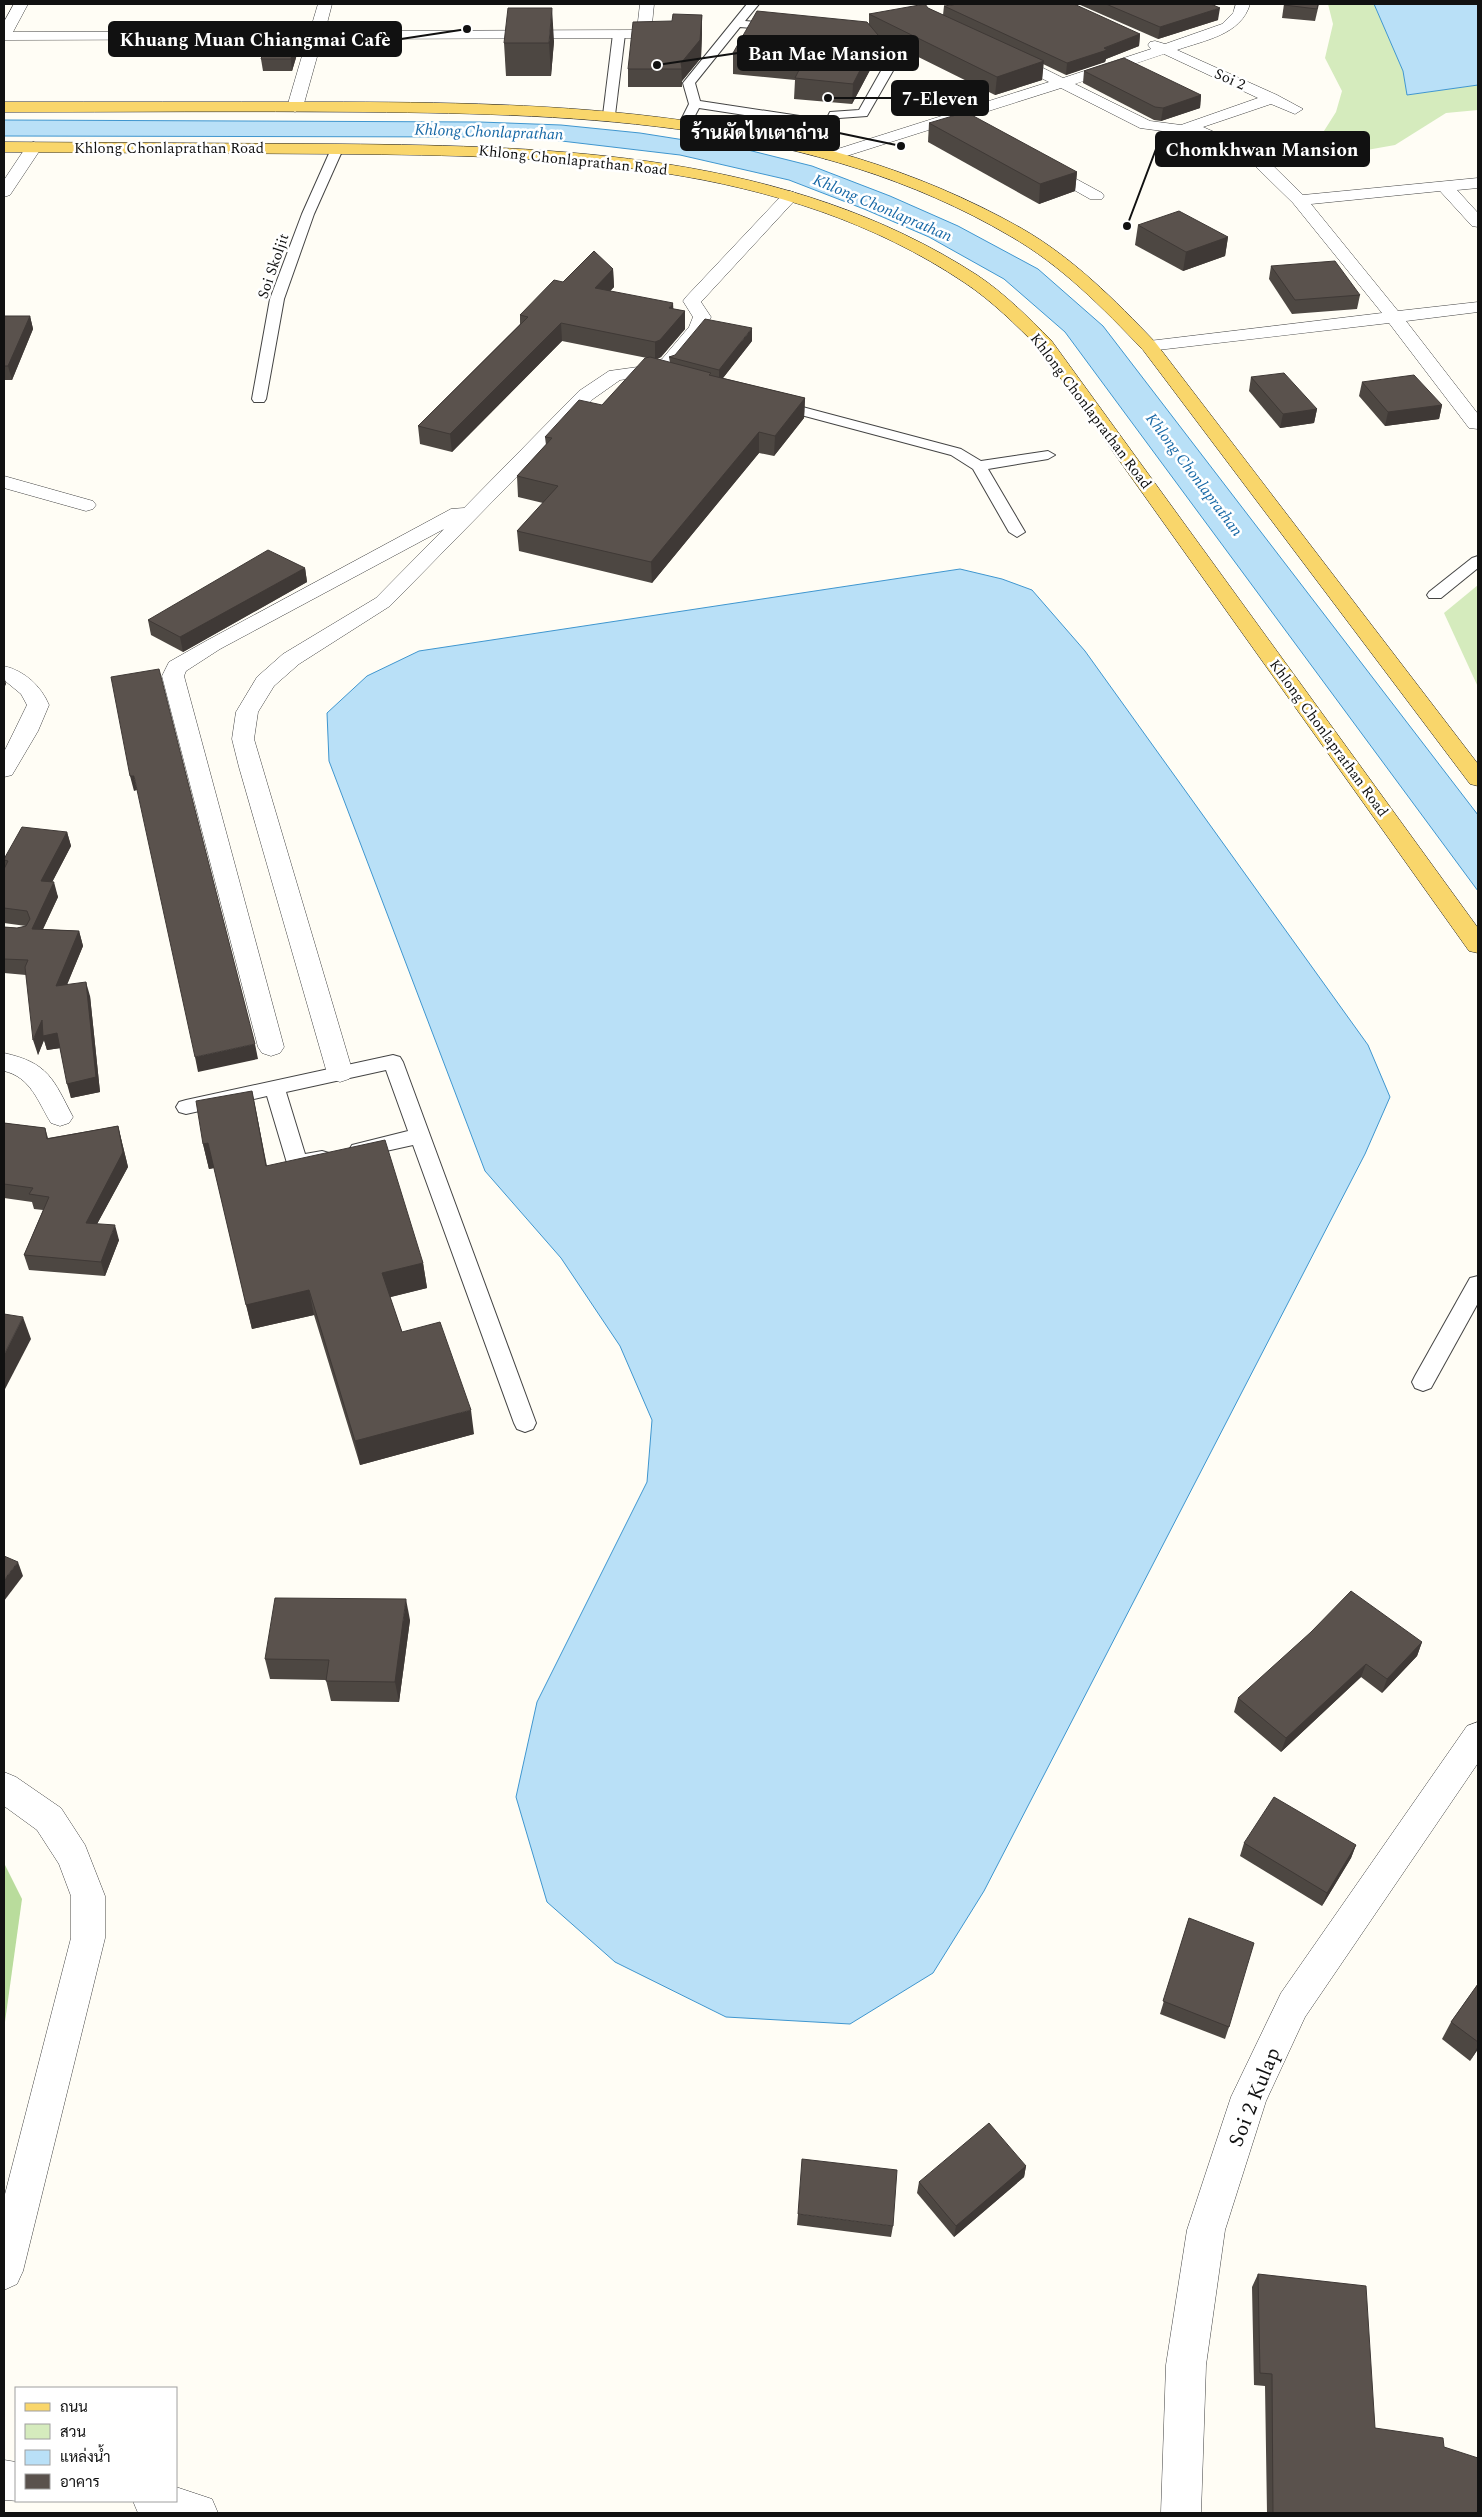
<svg xmlns="http://www.w3.org/2000/svg" width="1482" height="2517" font-family="Spectral,Sarabun,serif">
<rect width="100%" height="100%" fill="#fffdf5"/>
<g fill="#d5ebbd">
<polygon points="1328,4 1374,4 1403,71 1407,95 1478,85 1478,110 1446,113 1395,145 1305,161 1336,112 1342,91 1325,58 1333,24"/>
<polygon points="1478,585 1478,687 1444,613"/>
</g>
<polygon fill="#b9dc9c" points="4,1863 22,1899 4,2029"/>
<g fill="#b9e0f7" stroke="#3f96cf">
<polygon points="1374,4 1478,4 1478,85 1407,95 1403,71"/>
<polygon points="4,120 480,122 561,125 640,133 748,150 812,166 890,196 958,226 1038,269 1103,326 1478,815 1478,891 1065,332 1004,279 929,237 864,209 789,180 680,155 553,140 475,137 4,136"/>
<polygon points="960,569 1002,579 1032,590 1085,651 1368,1045 1390,1097 1365,1154 984,1891 933,1973 850,2024 726,2017 615,1962 547,1902 516,1797 537,1702 647,1482 652,1420 620,1346 561,1258 485,1171 329,761 327,713 367,676 419,651"/>
</g>
<g fill="none" stroke-linecap="round" stroke-linejoin="round">
<g stroke="#444" stroke-width="2">
<g id="lane">
<polygon points="747,4 759,4 745,21 778,24 784,27 778,30 740,27 695,83 700,101 826,120 830,112 859,110 886,62 866,40 849,37 849,33 874,35 898,62 867,116 839,118 820,153 812,153 810,150 823,127 699,108 688,129 680,129 678,126 689,104 683,83"/>
<polygon points="619,31 625,34 615,115 609,119 603,115 613,34"/>
<polygon points="337,145 343,149 314,214 284,299 266,399 264,402 254,402 252,399 270,299 302,214 331,149"/>
<polygon points="776,400 961,449 981,461 1048,451 1055,455 1048,459 988,469 1025,532 1017,537 1009,532 973,469 951,455 771,407 769,404"/>
<polygon points="1478,556 1478,568 1441,598 1429,598 1427,595 1429,592 1472,558"/>
<polygon points="393,1055 400,1057 403,1062 536,1423 533,1429 525,1432 517,1429 514,1423 413,1145 359,1157 352,1155 349,1150 352,1145 408,1131 386,1070 286,1092 305,1154 322,1151 329,1153 332,1158 329,1163 297,1170 290,1168 287,1163 267,1096 186,1114 179,1112 176,1107 179,1102 186,1100"/>
<polygon points="1478,1276 1478,1303 1431,1388 1423,1391 1415,1388 1412,1382 1415,1376 1470,1278"/>
</g>
</g>
<g stroke="#444" stroke-width="1">
<g id="street">
<polygon points="14,4 28,4 13,32 310,31 318,4 332,4 325,31 637,30 640,4 654,4 651,34 644,38 322,39 303,107 295,112 287,107 307,39 4,40 4,22"/>
<path d="M1236,4H1250C1241,35 1205,40 1177,50L1277,95L1303,109L1295,114L1271,104L1203,127L1259,152L1303,195L1478,178V188L1457,190L1478,213V227L1472,226L1440,191L1311,204L1398,311L1478,302V312L1406,321L1478,414V429L1469,428L1389,323L1149,351L1143,350L1140,346L1143,342L1149,341L1382,313L1293,203L1247,158L1200,136L1140,128L1061,88L837,159H825L823,156L825,153L1049,82L1005,60L1003,57L1005,54H1015L1063,78L1151,49L1148,45L1150,42L1155,41L1165,44L1222,24L1233,13ZM1164,54L1258,98L1181,125L1150,121L1075,84Z"/>
<polygon points="34,142 42,147 10,195 4,197 4,180 28,144"/>
<polygon points="1043,161 1102,193 1104,196 1102,199 1090,199 1037,169 1035,166 1037,163"/>
<polygon points="790,191 796,193 798,196 796,199 701,302 711,317 703,332 674,367 649,376 620,380 593,399 390,606 299,664 274,686 258,712 254,739 353,1073 349,1079 340,1082 331,1079 327,1073 239,767 232,739 236,712 257,677 283,654 376,598 444,529 220,649 186,671 184,676 284,1047 280,1053 271,1056 262,1053 258,1047 162,676 169,662 206,641 451,509 464,508 579,391 609,371 645,366 662,359 689,327 693,317 683,301 686,297 784,193"/>
<polygon points="4,476 93,501 96,505 93,509 86,511 4,488"/>
<path d="M4,666C25,671 41,686 49,705L38,731L15,770L12,775L4,777V752L27,705L21,694L4,680Z"/>
<path d="M4,1053C49,1063 53,1079 73,1117L69,1123L60,1126L51,1123C38,1102 31,1077 4,1071Z"/>
<polygon points="1478,1722 1478,1763 1305,2017 1266,2101 1225,2230 1206,2365 1201,2513 1161,2513 1166,2365 1187,2230 1231,2097 1281,1993 1467,1726"/>
<polygon points="4,1772 16,1777 61,1808 85,1845 105,1896 105,1938 23,2271 17,2284 4,2290 4,2198 71,1938 71,1896 59,1864 37,1830 4,1806"/>
<polygon points="4,2460 16,2462 16,2501 19,2501 4,2500"/>
<polygon points="176,2487 212,2499 218,2513 138,2513 133,2501 176,2501"/>
</g>
</g>
<g stroke="#222" stroke-width="1">
<g id="primary">
<path d="M4,102C110,102 215,102 321,102C559,102 809,108 1021,228C1072,257 1115,300 1155,342L1478,764V786L1470,784L1143,350C1103,308 1061,265 1010,236C816,122 585,114 366,112C245,111 125,112 4,112Z"/>
<path d="M4,142C116,143 228,143 340,144C558,146 788,153 977,275C1004,293 1028,317 1051,340L1478,928V953L1469,951L1039,348C1016,325 992,301 965,283C782,160 554,156 341,154C229,153 116,153 4,152Z"/>
</g>
</g>
<use href="#lane" fill="#fff" fill-rule="evenodd"/>
<use href="#street" fill="#fff" fill-rule="evenodd"/>
<use href="#primary" fill="#f9d66b" fill-rule="evenodd"/>
</g>
<g fill="#4d4742">
<polygon points="1078,4 1211,4 1218,20 1158,39"/>
<polygon points="1284,4 1319,4 1315,21 1282,18"/>
<polygon points="944,6 1140,34 1139,46 1106,59 1105,62 1066,75 1043,64 1042,80 995,95 878,37 878,55 852,104 794,99 795,80 733,74 733,53 869,24 869,14 928,8 943,15"/>
<polygon points="300,29 301,41 292,71 263,71 261,59"/>
<polygon points="702,33 701,58 682,81 682,87 628,87 628,69"/>
<polygon points="554,41 551,76 506,76 504,43"/>
<polygon points="1084,71 1201,95 1200,108 1161,121 1154,120 1083,83"/>
<polygon points="929,123 1077,172 1075,191 1039,204 928,142"/>
<polygon points="1138,225 1228,237 1225,256 1183,271 1135,245"/>
<polygon points="1271,266 1360,295 1357,309 1292,314 1269,279"/>
<polygon points="613,269 614,287 610,291 674,309 685,311 685,329 661,357 657,359 670,363 669,357 752,341 723,378 805,398 804,418 774,456 759,453 652,583 519,551 517,531 543,503 518,497 517,476 546,445 545,437 602,405 647,358 562,341 452,452 420,444 418,426 520,324 520,315 563,282"/>
<polygon points="4,316 30,316 33,329 12,380 4,380"/>
<polygon points="1251,377 1317,409 1314,423 1280,428 1249,391"/>
<polygon points="1362,382 1442,405 1439,419 1385,426 1359,396"/>
<polygon points="305,568 307,582 183,652 151,635 148,620"/>
<polygon points="67,832 71,846 52,882 58,897 43,929 79,931 83,946 67,985 90,996 100,1092 71,1098 60,1048 47,1050 44,1040 38,1055 26,975 4,973 4,927 17,928 26,926 4,923 4,869 5,867 4,859"/>
<polygon points="252,1091 267,1166 423,1263 427,1288 390,1297 402,1332 474,1434 360,1465 314,1315 252,1329 214,1168 209,1169 203,1144"/>
<polygon points="4,1123 45,1128 48,1138 118,1126 128,1167 97,1224 119,1240 105,1276 29,1270 24,1255 43,1210 34,1209 32,1202 4,1198"/>
<polygon points="410,1620 399,1702 331,1701 326,1680 270,1679 265,1659"/>
<polygon points="1422,1642 1417,1656 1382,1693 1361,1677 1281,1752 1234,1712 1238,1698"/>
<polygon points="1244,1843 1356,1845 1351,1858 1322,1906 1240,1856"/>
<polygon points="1189,1918 1229,2027 1225,2039 1160,2014"/>
<polygon points="1478,1984 1478,2049 1470,2061 1442,2039 1451,2022"/>
<polygon points="1026,2166 1024,2177 954,2237 917,2193 919,2182"/>
<polygon points="798,2214 893,2226 891,2237 797,2225"/>
<polygon points="1258,2274 1375,2428 1444,2447 1478,2513 1267,2513 1265,2386 1254,2385 1252,2287"/>
</g>
<g fill="#3f3936">
<polygon points="552,8 554,41 551,76 549,43"/>
<polygon points="1220,8 1218,20 1158,39 1160,27"/>
<polygon points="702,15 702,33 701,58 682,81 681,63"/>
<polygon points="300,29 301,41 292,71 291,59"/>
<polygon points="1140,34 1139,46 1106,59 1105,62 1066,75 1067,63"/>
<polygon points="878,35 878,55 852,104 853,84"/>
<polygon points="1044,61 1042,80 995,95 997,77"/>
<polygon points="1201,95 1200,108 1161,121 1163,108"/>
<polygon points="1077,172 1075,191 1039,204 1040,184"/>
<polygon points="1228,237 1225,256 1183,271 1186,252"/>
<polygon points="613,269 614,287 596,306 595,288"/>
<polygon points="673,303 674,321 669,308"/>
<polygon points="685,311 685,329 661,357 655,360 655,342"/>
<polygon points="30,316 33,329 12,380 8,366"/>
<polygon points="561,323 562,341 452,452 450,434"/>
<polygon points="752,328 752,341 719,383 719,370"/>
<polygon points="805,398 804,418 774,456 775,436"/>
<polygon points="1442,405 1439,419 1385,426 1388,412"/>
<polygon points="1317,409 1314,423 1280,428 1283,414"/>
<polygon points="759,432 759,453 652,583 651,562"/>
<polygon points="305,568 307,582 183,652 180,637"/>
<polygon points="4,675 6,684 4,688"/>
<polygon points="130,776 134,776 137,790 134,791"/>
<polygon points="67,832 71,846 45,896 41,881"/>
<polygon points="54,882 58,897 36,944 32,929"/>
<polygon points="79,931 83,946 60,1001 56,986"/>
<polygon points="86,982 90,996 100,1092 71,1098 67,1084"/>
<polygon points="42,1020 57,1033 61,1048 47,1050 44,1040 38,1055 33,1040"/>
<polygon points="255,1044 258,1059 198,1072 195,1057"/>
<polygon points="252,1091 257,1116 271,1191 266,1166"/>
<polygon points="118,1126 128,1167 90,1237 86,1223"/>
<polygon points="208,1143 214,1168 209,1169 203,1144"/>
<polygon points="115,1225 119,1240 105,1276 101,1262"/>
<polygon points="423,1263 427,1288 387,1298 382,1273"/>
<polygon points="309,1290 314,1315 252,1329 246,1305"/>
<polygon points="23,1317 31,1339 4,1391 4,1355"/>
<polygon points="471,1410 474,1434 360,1465 355,1441"/>
<polygon points="18,1562 23,1576 4,1601 4,1580"/>
<polygon points="406,1599 410,1620 399,1702 395,1682"/>
<polygon points="1422,1642 1417,1656 1382,1693 1387,1679"/>
<polygon points="1366,1664 1361,1677 1281,1752 1286,1738"/>
<polygon points="1356,1845 1351,1858 1322,1906 1327,1893"/>
<polygon points="1478,2046 1478,2049 1470,2061"/>
<polygon points="1026,2166 1024,2177 954,2237 956,2226"/>
</g>
<g fill="#5a524d" stroke="#3f3936">
<polygon points="925,4 928,8 1044,61 997,77 869,14"/>
<polygon points="958,4 1074,4 1140,34 1104,48 1107,50 1067,63 944,6"/>
<polygon points="1106,4 1211,4 1220,8 1160,27"/>
<polygon points="1284,4 1318,4 1317,9 1284,5"/>
<polygon points="508,8 552,8 549,43 504,43"/>
<polygon points="757,11 867,22 878,35 853,84 795,78 804,60 733,53"/>
<polygon points="673,14 702,15 700,40 681,63 682,69 628,69 633,22 672,21"/>
<polygon points="271,29 300,29 291,59 261,59"/>
<polygon points="1124,58 1201,95 1163,108 1155,107 1084,71"/>
<polygon points="966,112 1077,172 1040,184 929,123"/>
<polygon points="1179,211 1228,237 1186,252 1138,225"/>
<polygon points="594,251 613,269 595,288 673,303 669,308 685,311 660,340 655,342 561,323 450,434 418,426 528,317 520,315 554,280 563,282"/>
<polygon points="1335,261 1360,295 1295,300 1271,266"/>
<polygon points="4,316 30,316 8,366 4,366"/>
<polygon points="705,319 752,328 719,370 669,357 675,355"/>
<polygon points="650,357 711,373 709,375 805,398 775,436 759,432 651,562 517,531 558,486 517,476 552,438 545,437 579,400 602,405 645,358"/>
<polygon points="1284,373 1317,409 1283,414 1251,377"/>
<polygon points="1414,375 1442,405 1388,412 1362,382"/>
<polygon points="268,550 305,568 180,637 148,620"/>
<polygon points="159,669 255,1044 195,1057 134,776 130,776 111,677"/>
<polygon points="22,827 67,832 41,881 54,882 32,929 79,931 56,986 86,982 96,1077 67,1084 57,1033 43,1036 42,1020 33,1040 25,967 28,960 4,959 4,927 17,928 26,926 30,919 27,911 4,908 4,869 8,861 4,860 4,859"/>
<polygon points="252,1091 266,1166 385,1140 423,1263 382,1273 402,1332 440,1322 471,1410 355,1441 309,1290 246,1305 208,1143 203,1144 196,1101"/>
<polygon points="4,1123 45,1128 47,1139 118,1126 123,1152 86,1223 115,1225 101,1262 24,1255 49,1197 29,1194 33,1188 4,1184"/>
<polygon points="4,1314 23,1317 4,1355"/>
<polygon points="4,1556 18,1562 4,1580"/>
<polygon points="1351,1591 1422,1642 1387,1679 1366,1664 1286,1738 1238,1698 1311,1632"/>
<polygon points="275,1598 406,1599 395,1682 326,1681 329,1660 265,1659"/>
<polygon points="1274,1797 1356,1845 1327,1893 1244,1843"/>
<polygon points="1189,1918 1254,1943 1229,2027 1163,2001"/>
<polygon points="1478,1984 1478,2042 1451,2022"/>
<polygon points="989,2123 1026,2166 956,2226 919,2182"/>
<polygon points="802,2159 897,2170 893,2226 798,2214"/>
<polygon points="1258,2274 1366,2286 1375,2428 1443,2438 1444,2447 1478,2458 1478,2513 1273,2513 1272,2374 1260,2373"/>
</g>
<g text-anchor="middle" stroke-width="5" stroke-linejoin="round" paint-order="stroke">
<g font-size="15" fill="#111" stroke="#fff">
<text transform="translate(1230 79) rotate(24)" y="5">Soi 2</text>
<text x="169" y="153">Khlong Chonlaprathan Road</text>
<text transform="translate(573 160) rotate(6)" y="5">Khlong Chonlaprathan Road</text>
<text transform="translate(273 266) rotate(-71)" y="5">Soi Skoljit</text>
<text transform="translate(1091 411) rotate(53)" y="5">Khlong Chonlaprathan Road</text>
<text transform="translate(1329 738) rotate(54)" y="5">Khlong Chonlaprathan Road</text>
</g>
<g font-size="16" font-style="italic" fill="#1768a6" stroke="#fff">
<text transform="translate(489 131) rotate(2)" y="6">Khlong Chonlaprathan</text>
<text transform="translate(883 207) rotate(23)" y="6">Khlong Chonlaprathan</text>
<text transform="translate(1195 474) rotate(53)" y="6">Khlong Chonlaprathan</text>
</g>
<g font-size="21" fill="#111" stroke="#fff">
<text transform="translate(1254 2097) rotate(-68)" y="7">Soi 2 Kulap</text>
</g>
</g>
<path fill="none" stroke="#111" stroke-width="2" d="M467 29L401 39M657 65L738 53M828 98L892 98M901 146L839 133M1127 226L1156 149"/>
<g fill="#111" stroke="#fff" stroke-width="2">
<circle cx="467" cy="29" r="5"/>
<circle cx="657" cy="65" r="5"/>
<circle cx="828" cy="98" r="5"/>
<circle cx="901" cy="146" r="5"/>
<circle cx="1127" cy="226" r="5"/>
</g>
<g fill="#111" stroke="#111" stroke-width="2">
<rect x="109" y="22" width="292" height="34" rx="5"/>
<rect x="738" y="36" width="180" height="34" rx="5"/>
<rect x="892" y="81" width="96" height="34" rx="5"/>
<rect x="681" y="116" width="158" height="34" rx="5"/>
<rect x="1156" y="132" width="213" height="34" rx="5"/>
</g>
<g font-size="19" text-anchor="middle" font-weight="bold" fill="#fff">
<text x="255" y="46">Khuang Muan Chiangmai Cafè</text>
<text x="828" y="60">Ban Mae Mansion</text>
<text x="940" y="105">7-Eleven</text>
<text x="760" y="139">ร้านผัดไทเตาถ่าน</text>
<text x="1262" y="156">Chomkhwan Mansion</text>
</g>
<rect width="1482" height="2517" fill="none" stroke="#111111" stroke-width="10"/>
<rect x="15" y="2387" width="162" height="115" fill="#ffffff" stroke="#a0a0a0"/>
<rect x="25" y="2403" width="25" height="8" fill="#f9d66b" stroke="#a0a0a0"/>
<text x="60" y="2412" font-size="15" fill="#111111">ถนน</text>
<rect x="25" y="2424" width="25" height="15" fill="#d5ebbd" stroke="#a0a0a0"/>
<text x="60" y="2437" font-size="15" fill="#111111">สวน</text>
<rect x="25" y="2450" width="25" height="15" fill="#b9e0f7" stroke="#a0a0a0"/>
<text x="60" y="2462" font-size="15" fill="#111111">แหล่งน้ำ</text>
<rect x="25" y="2474" width="25" height="15" fill="#5a524d" stroke="#a0a0a0"/>
<text x="60" y="2487" font-size="15" fill="#111111">อาคาร</text>
</svg>
